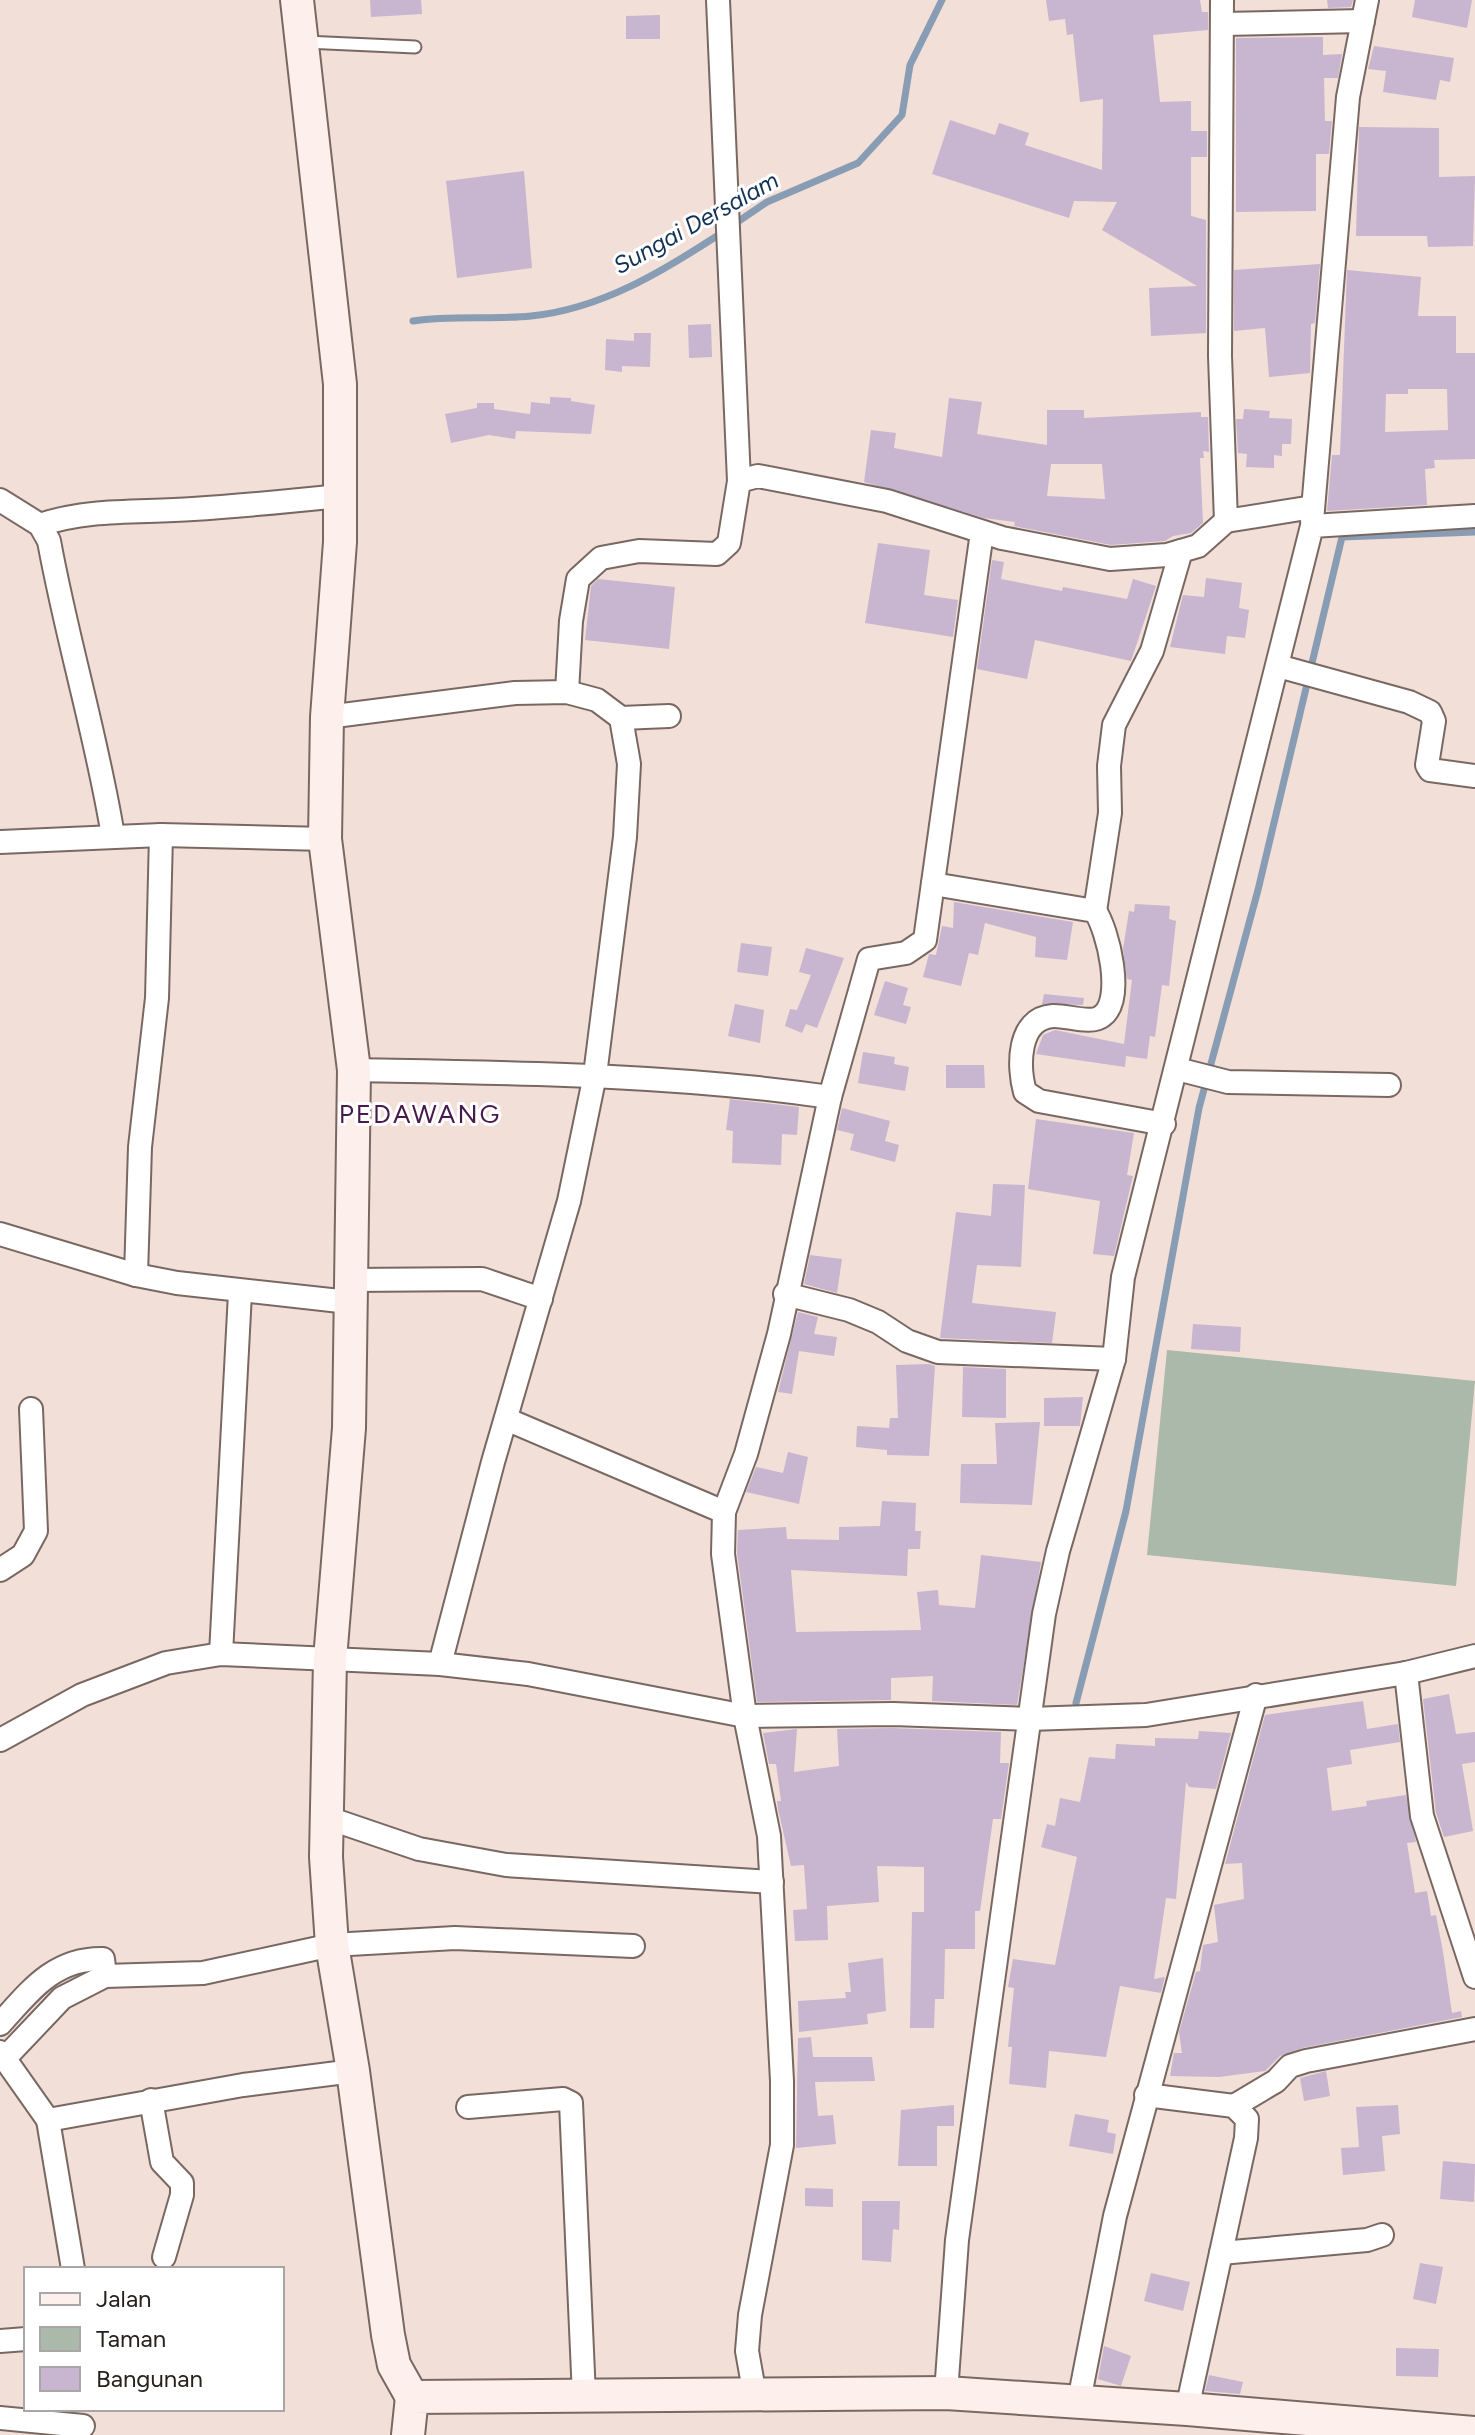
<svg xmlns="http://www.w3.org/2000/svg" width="1475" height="2435" font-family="Figtree,sans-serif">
<rect width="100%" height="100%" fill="#f2dfd7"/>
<polygon fill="#aab9aa" points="1167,1350 1475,1381 1456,1586 1147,1555"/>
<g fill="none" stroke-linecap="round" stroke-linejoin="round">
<g stroke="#889cb3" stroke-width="7">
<polyline points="733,225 767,202 858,163 902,115 910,65 942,0"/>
<path d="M413,321C452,315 492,320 531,316C602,309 665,270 723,232"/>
<polyline points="1076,1703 1126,1511 1199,1108 1258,890 1342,537 1475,532"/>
</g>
</g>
<g fill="#c8b5cf" fill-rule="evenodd">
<polygon points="370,0 421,0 422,14 371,17"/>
<polygon points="1046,0 1200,0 1202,12 1208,12 1208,30 1153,35 1160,102 1191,101 1191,131 1207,131 1207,157 1191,157 1191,216 1206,220 1206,333 1151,336 1149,288 1197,286 1102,230 1117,202 1074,201 1069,218 932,174 950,120 995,135 999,123 1029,133 1025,145 1102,170 1103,99 1080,102 1073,34 1067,35 1065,19 1049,21"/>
<polygon points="1327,0 1353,0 1351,7 1328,8"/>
<polygon points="1415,0 1472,0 1467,28 1412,17"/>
<polygon points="660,15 660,39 626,39 626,16"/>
<polygon points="1323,37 1323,55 1342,54 1338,78 1324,78 1325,121 1332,121 1329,154 1316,154 1316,211 1236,212 1236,38"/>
<polygon points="1374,46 1454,58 1450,82 1440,80 1436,100 1383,92 1386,71 1368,69"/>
<polygon points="1359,127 1439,128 1439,177 1475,176 1473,246 1428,247 1427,236 1356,236"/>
<polygon points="524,171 532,268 457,278 446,181"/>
<polygon points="1320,264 1315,323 1311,324 1310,373 1269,377 1265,328 1234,331 1234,270"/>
<path d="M1347,270L1421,277L1418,316H1456V353H1475V459L1434,460L1435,468L1425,469L1427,505L1327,511L1332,455H1340ZM1408,389H1447L1448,430L1385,432L1386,394H1408Z"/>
<polygon points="711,324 712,357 689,358 688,325"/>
<polygon points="634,333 651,333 650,367 622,366 622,372 605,370 606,339 634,341"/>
<polygon points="550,397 571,398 571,401 595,405 591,434 516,431 515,439 489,435 451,443 445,414 477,408 477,403 494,403 494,409 530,414 531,402 550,404"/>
<path d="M949,398L982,402L977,434L1047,445V410H1084V418L1201,412V417H1208L1209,452L1203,451L1204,458H1200L1203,523L1191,533L1173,536L1165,541L1111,545L1014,526L1015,522L984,518L864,482L871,430L896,433L894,448L942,457ZM1051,464H1102L1105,499L1047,496Z"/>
<polygon points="1244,409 1270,411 1269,418 1292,419 1291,444 1282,444 1282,456 1274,455 1274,468 1246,467 1247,454 1238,453 1236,419 1243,419"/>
<polygon points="878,543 930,550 924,595 958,600 953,637 865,623"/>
<polygon points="992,560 1004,562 1001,579 1062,591 1063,587 1127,599 1133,579 1156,586 1131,661 1035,640 1027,679 977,669"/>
<polygon points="1206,578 1242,583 1239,608 1249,610 1245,638 1227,636 1225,654 1170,647 1183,595 1204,597"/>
<polygon points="598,579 675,587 669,649 585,640 591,586"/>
<polygon points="954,902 1073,922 1067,960 1035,957 1036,937 985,923 978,955 969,953 961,986 923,977 929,954 936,955 942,926 953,928"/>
<polygon points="1135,904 1170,906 1169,919 1176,921 1169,986 1162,985 1155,1037 1150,1036 1147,1059 1126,1056 1125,1067 1036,1054 1043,1035 1055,1030 1124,1044 1132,980 1127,979 1123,949 1129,911 1134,912"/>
<polygon points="741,943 772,947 768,976 737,972"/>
<polygon points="806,948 844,958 817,1028 806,1024 802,1033 785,1026 790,1009 797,1010 811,975 799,972"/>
<polygon points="885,981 908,988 903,1005 911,1007 906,1024 874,1015"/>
<polygon points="1044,994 1084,998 1083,1005 1042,1004"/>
<polygon points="735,1004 764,1010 760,1043 728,1036"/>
<polygon points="863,1052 895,1057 894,1064 909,1067 905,1091 858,1083"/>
<polygon points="946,1065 984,1065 985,1088 946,1088"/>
<polygon points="730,1099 799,1107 797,1135 782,1134 781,1165 732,1163 733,1131 726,1130"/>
<polygon points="842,1108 890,1121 885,1141 899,1145 895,1162 850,1150 854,1134 837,1130"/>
<polygon points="1036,1119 1134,1133 1127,1175 1133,1176 1114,1256 1093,1254 1100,1201 1028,1189"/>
<polygon points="993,1184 1025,1185 1021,1267 977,1265 972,1303 1056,1312 1052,1343 940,1338 956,1212 991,1216"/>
<polygon points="810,1255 842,1259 837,1293 804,1284"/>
<polygon points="798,1312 818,1317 814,1334 837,1337 834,1356 799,1351 792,1394 778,1392"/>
<polygon points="1193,1324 1241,1327 1240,1352 1191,1349"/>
<polygon points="929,1364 935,1366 929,1456 887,1455 887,1450 856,1447 857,1426 889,1428 890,1418 898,1418 896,1365"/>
<polygon points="963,1367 1006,1369 1006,1418 962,1417"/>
<polygon points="1083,1397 1080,1426 1044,1426 1044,1398"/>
<polygon points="1040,1422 1032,1505 960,1503 961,1464 997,1464 995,1423"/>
<polygon points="788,1452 808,1457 799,1504 746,1492 756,1467 783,1473"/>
<polygon points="882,1501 916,1503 915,1531 921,1531 920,1549 908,1549 907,1576 791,1570 796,1632 921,1630 917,1592 938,1590 939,1605 975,1608 981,1555 1041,1562 1017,1705 932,1701 933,1676 891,1678 891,1700 757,1702 737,1553 738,1530 786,1527 787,1539 839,1540 839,1527 880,1526"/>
<polygon points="1449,1694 1456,1734 1475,1732 1475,1762 1462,1764 1473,1831 1444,1837 1436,1813 1423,1699"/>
<polygon points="1363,1701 1367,1729 1398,1724 1400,1742 1350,1750 1352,1764 1327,1768 1332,1811 1367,1806 1366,1801 1406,1795 1416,1842 1407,1843 1415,1893 1427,1891 1431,1916 1436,1915 1443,1952 1452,2013 1461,2011 1462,2017 1302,2048 1280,2056 1265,2071 1219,2077 1170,2076 1174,2053 1182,2053 1179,2032 1196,1972 1200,1971 1203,1945 1218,1942 1214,1905 1244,1899 1242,1863 1225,1864 1265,1715"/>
<polygon points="891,1728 1001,1732 1000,1763 1009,1763 1001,1819 993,1819 980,1911 975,1911 975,1949 945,1949 944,1999 935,1999 934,2028 910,2028 912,1912 924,1912 924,1867 877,1866 879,1902 827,1906 828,1940 795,1941 793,1910 807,1909 804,1865 791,1866 778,1809 777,1801 781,1801 776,1764 769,1764 763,1733 797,1729 794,1772 839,1766 837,1729"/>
<polygon points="1199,1731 1231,1733 1216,1789 1189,1787 1186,1782 1176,1899 1166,1898 1154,1979 1165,1977 1161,1993 1120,1986 1106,2057 1049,2051 1046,2088 1009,2084 1012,2047 1008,2047 1014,1988 1008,1987 1013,1959 1055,1965 1077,1857 1041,1847 1047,1824 1055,1826 1060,1798 1080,1802 1089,1757 1115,1759 1116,1744 1155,1746 1155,1738 1198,1739"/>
<polygon points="883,1958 886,2011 867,2014 868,2024 799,2032 798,2001 846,1998 845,1992 851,1992 848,1963"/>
<polygon points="811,2037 813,2057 872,2057 875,2081 815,2082 818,2116 833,2115 836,2144 796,2148 798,2038"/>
<polygon points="1326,2071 1330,2096 1304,2101 1300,2078"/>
<polygon points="954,2105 954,2126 937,2126 937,2166 898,2166 901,2110"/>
<polygon points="1398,2105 1400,2134 1382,2136 1385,2171 1343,2175 1341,2148 1359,2147 1356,2107"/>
<polygon points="1075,2114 1109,2120 1107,2132 1116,2134 1113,2154 1069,2146"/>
<polygon points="1443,2161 1475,2164 1474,2202 1440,2199"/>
<polygon points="805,2188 833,2189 833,2207 805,2206"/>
<polygon points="862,2201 900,2201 899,2230 893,2229 891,2262 862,2260"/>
<polygon points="1420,2263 1443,2267 1436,2304 1413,2299"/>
<polygon points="1151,2273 1190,2282 1183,2311 1144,2301"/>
<polygon points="1104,2346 1131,2356 1121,2386 1098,2379"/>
<polygon points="1396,2348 1439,2349 1438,2377 1396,2376"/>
<polygon points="1209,2375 1243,2382 1240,2394 1205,2391"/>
</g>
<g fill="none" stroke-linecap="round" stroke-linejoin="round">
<g stroke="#796862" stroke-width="15">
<polyline id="lane" points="305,42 415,47"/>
</g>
<g stroke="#796862" stroke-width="26">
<g id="street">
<polyline points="718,0 739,481"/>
<polyline points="1222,0 1220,356 1226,521"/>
<polyline points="1223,24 1363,21"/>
<path d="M0,500L40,525L49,541C67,640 97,737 113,836"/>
<polyline points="1312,521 1348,97 1367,0"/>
<path d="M40,525C89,508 141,513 193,509C242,506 291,501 340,496"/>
<polyline points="1278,666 1409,702 1430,712 1434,721 1427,765 1430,770 1475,776"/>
<polyline points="567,692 571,621 578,579 601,558 639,551 717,554 729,543 739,481 758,476 887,501 1002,538 1110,559 1167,555 1198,546 1226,521 1313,507"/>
<polyline points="327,717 515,693 567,692 597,700 621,718 629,764 625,837 595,1075 569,1201 493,1462 440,1664"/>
<polyline points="621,718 669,716"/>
<polyline points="0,842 161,835 325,839"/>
<path d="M933,884L1095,911C1108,930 1125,1000 1102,1016C1091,1025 1066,1015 1053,1016C1017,1018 1018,1067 1025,1092L1039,1101L1164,1124"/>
<polyline points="1095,911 1110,813 1109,766 1114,725 1152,651 1181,551"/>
<polyline points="1177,1069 1228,1082 1389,1085"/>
<path d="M354,1070C513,1073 671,1074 830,1097"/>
<polyline points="0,1234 136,1275 177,1283 349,1302"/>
<polyline points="136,1275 140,1147 157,998 161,835"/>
<polyline points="350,1280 482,1279 541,1299"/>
<polyline points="785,1294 849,1310 878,1322 907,1341 938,1352 1114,1359"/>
<polyline points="506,1419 724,1512"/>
<polyline points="0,1570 23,1555 36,1531 31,1409"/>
<polyline points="221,1654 240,1293"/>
<polyline points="1406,1673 1422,1816 1475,1977"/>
<polyline points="0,1740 82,1695 166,1663 221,1654 440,1664 528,1674 745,1716 893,1714 1029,1719 1146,1715 1406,1673 1475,1656"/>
<polyline points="325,1817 419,1849 506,1865 772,1882"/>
<path d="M0,2024C30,1991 54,1958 103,1959L105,1976"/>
<polyline points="0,2052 48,2120"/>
<polyline points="6,2057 62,1998 105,1976 203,1973 332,1945 455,1938 633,1946"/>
<polyline points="1146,2095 1234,2106 1247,2119 1246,2138 1187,2409"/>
<polyline points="151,2100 162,2162 182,2183 182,2195 164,2257"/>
<polyline points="1234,2106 1276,2081 1290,2066 1306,2061 1475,2029"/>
<polyline points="468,2107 563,2099 571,2103 584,2396"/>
<polyline points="1221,2253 1367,2240 1382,2235"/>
<polyline points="73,2269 48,2120 243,2085 353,2071"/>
<polyline points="0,2341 26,2339"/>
<polyline points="946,2393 957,2240 1044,1614 1058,1551 1114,1359 1123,1277 1312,526 1475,516"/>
<polyline points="755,2396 747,2351 750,2315 782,2145 782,2081 769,1836 745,1716 723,1554 724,1512 746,1454 779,1334 830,1097 869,959 906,953 925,940 982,532"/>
<polyline points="1079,2401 1115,2216 1256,1695"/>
<polyline points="0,2418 83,2426"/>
</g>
</g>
<g stroke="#796862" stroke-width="36">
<g id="secondary">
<polyline points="297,0 340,384 340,542 327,717 325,839 354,1070 349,1428 330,1659 326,1857 332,1945 353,2071 388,2335 394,2365 412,2397"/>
<polyline points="408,2435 412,2397 946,2393 1187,2409 1475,2433"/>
</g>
</g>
<use href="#lane" stroke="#fff" stroke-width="11"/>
<use href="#street" stroke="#fff" stroke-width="22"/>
<use href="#secondary" stroke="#fcefec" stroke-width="32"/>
</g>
<g text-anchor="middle" stroke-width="6" stroke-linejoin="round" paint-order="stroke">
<g font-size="24" font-style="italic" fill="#123355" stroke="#fff">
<text transform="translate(696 223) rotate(-29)" y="8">Sungai Dersalam</text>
</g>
<g font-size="26" letter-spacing="2" fill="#471a4d" stroke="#fff">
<text x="420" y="1123">PEDAWANG</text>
</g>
</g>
<rect x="24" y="2267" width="260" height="144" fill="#ffffff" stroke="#a9a6a5" stroke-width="2"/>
<rect x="40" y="2293" width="40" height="12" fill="#fcefec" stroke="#a9a6a5" stroke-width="2"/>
<text x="96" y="2307" font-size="24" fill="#27201d">Jalan</text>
<rect x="40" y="2327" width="40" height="24" fill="#aab9aa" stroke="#a9a6a5" stroke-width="2"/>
<text x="96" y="2347" font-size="24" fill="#27201d">Taman</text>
<rect x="40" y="2367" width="40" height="24" fill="#c8b5cf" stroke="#a9a6a5" stroke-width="2"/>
<text x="96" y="2387" font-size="24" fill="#27201d">Bangunan</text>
</svg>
